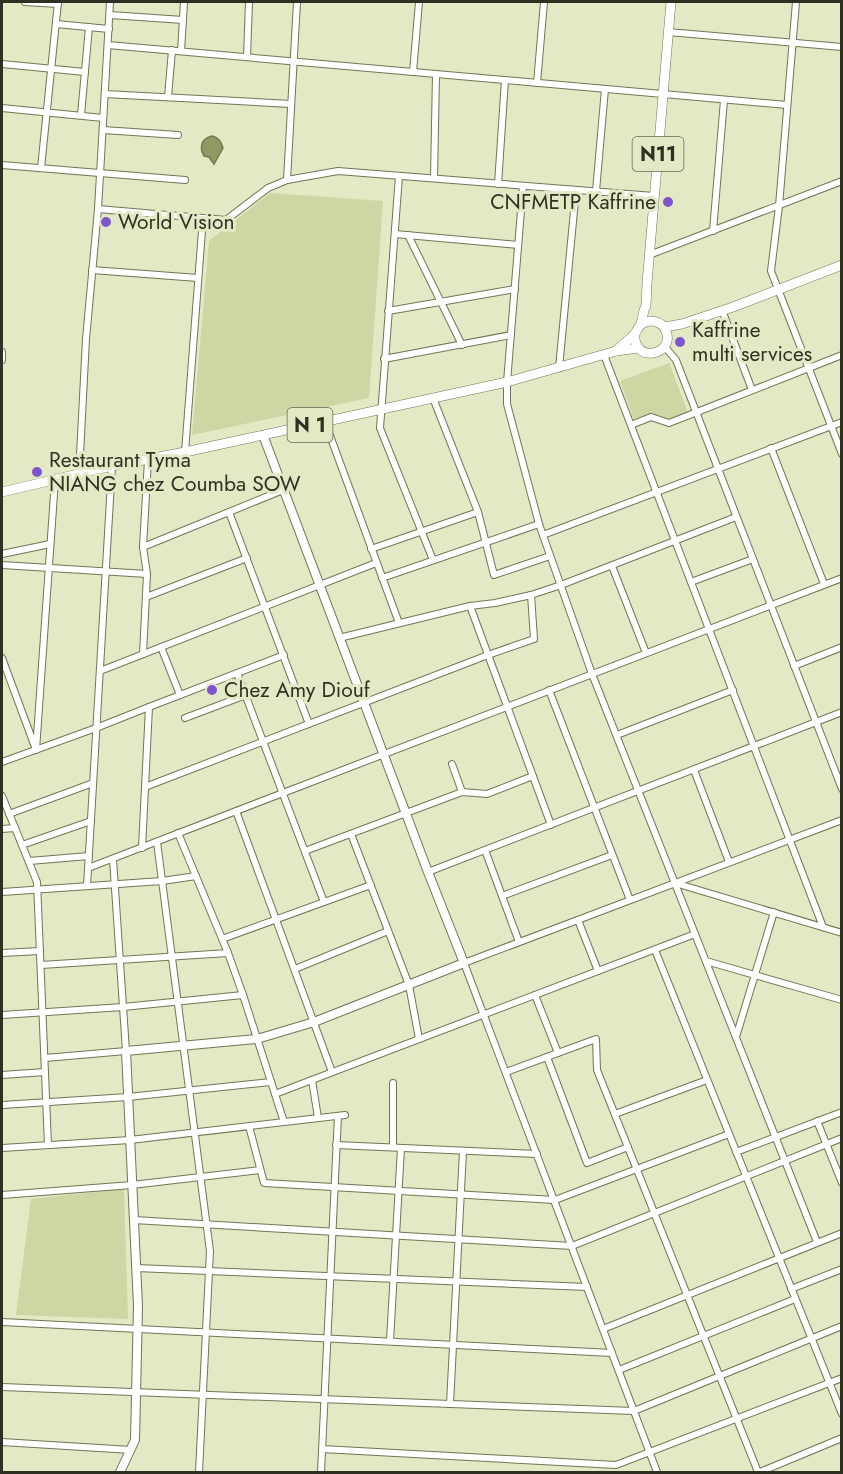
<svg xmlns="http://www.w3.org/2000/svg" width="843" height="1474" font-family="Jost,sans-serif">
<rect width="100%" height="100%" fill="#e2e9c4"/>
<g fill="#ced7a4">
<polygon points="270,193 383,201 369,398 192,435 209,241"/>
<polygon points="669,363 688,413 670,419 652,413 634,419 620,381"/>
<polygon points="124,1189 128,1319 16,1315 31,1199"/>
</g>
<path fill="#909863" stroke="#737950" stroke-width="1.5" d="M212,136C219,138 221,141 223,148L214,164L209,157L204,156C199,147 201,139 212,136Z"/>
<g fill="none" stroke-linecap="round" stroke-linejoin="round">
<g stroke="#707655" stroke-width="8">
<g id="minor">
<polyline points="25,2 58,4"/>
<polyline points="796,2 779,206 771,271 842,454"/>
<polyline points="110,15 183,20"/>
<polyline points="56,24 109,29"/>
<polyline points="668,32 842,47"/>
<polyline points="108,45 787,105"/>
<polyline points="181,51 184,2"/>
<polyline points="247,57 249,2"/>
<polyline points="2,64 85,72"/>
<polyline points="413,72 419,2"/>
<polyline points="537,83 544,2"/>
<polyline points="105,94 291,104"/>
<polyline points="168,97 172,50"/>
<polyline points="2,108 103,118"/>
<polyline points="81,115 89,27"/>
<polyline points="103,130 178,135"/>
<polyline points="2,165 185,180"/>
<polyline points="41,168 58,2"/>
<polyline points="399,176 380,428 433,560"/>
<polyline points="434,178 436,74"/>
<polyline points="287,180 297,2"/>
<polyline points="498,184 505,80"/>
<polyline points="523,186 507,382 507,404 539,524 592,674 817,1242"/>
<polyline points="596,191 605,89"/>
<polyline points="98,209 226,220 268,188 287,180 338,171 654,196"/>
<polyline points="713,231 724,100"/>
<polyline points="395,234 518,245"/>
<polyline points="408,235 462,345"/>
<polyline points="649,255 842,181"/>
<polyline points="92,270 198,278"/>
<polyline points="722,310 752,390"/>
<polyline points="388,311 515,289"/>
<polyline points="665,347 676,360 842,789"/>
<polyline points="2,352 2,360"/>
<polyline points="604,355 823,927"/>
<polyline points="384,359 511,335"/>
<polyline points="559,368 576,190"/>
<polyline points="433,398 478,512 494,575 550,556"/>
<polyline points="325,422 399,623"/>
<polyline points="631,425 651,417 669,423 842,355"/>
<polyline points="771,448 824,584"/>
<polyline points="185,452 203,218"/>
<polyline points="79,474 86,339 98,209 110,2"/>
<polyline points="229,512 309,724"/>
<polyline points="543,535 842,422"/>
<polyline points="143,547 283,490"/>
<polyline points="371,549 478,512"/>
<polyline points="2,554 50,544"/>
<polyline points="2,565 147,574"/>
<polyline points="612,566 646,653"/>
<polyline points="382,578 539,524"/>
<polyline points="691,582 753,559"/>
<polyline points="146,597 247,558"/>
<polyline points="470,606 551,825"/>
<polyline points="339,638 470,606 495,603 531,595 561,585 736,517"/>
<polyline points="161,647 180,695"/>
<polyline points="143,654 147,574 143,547 148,460"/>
<polyline points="2,658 35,747"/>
<polyline points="794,666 842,647"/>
<polyline points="100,671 376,563"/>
<polyline points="237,673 324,902"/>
<polyline points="549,690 630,900"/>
<polyline points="185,718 246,695"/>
<polyline points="617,735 733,690"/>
<polyline points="36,750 55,480"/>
<polyline points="2,762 96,728 149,707 284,655"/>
<polyline points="452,764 462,792"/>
<polyline points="694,770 729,862"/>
<polyline points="145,787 488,655 534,639 531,595"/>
<polyline points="2,796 37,882 48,1145"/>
<polyline points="236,811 332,1072"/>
<polyline points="9,814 93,783"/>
<polyline points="2,829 15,828"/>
<polyline points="178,833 228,953 243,995 284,1122"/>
<polyline points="351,834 409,985 419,1039"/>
<polyline points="157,842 210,1251 199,1472"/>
<polyline points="22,845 91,821"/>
<polyline points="142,848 149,707"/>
<polyline points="485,850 519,942"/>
<polyline points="305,851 462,792 487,794 533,776"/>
<polyline points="29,861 89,856"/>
<polyline points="88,868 842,578"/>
<polyline points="428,872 842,712"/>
<polyline points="675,883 842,933"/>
<polyline points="87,886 112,466"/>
<polyline points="2,892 162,881 196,876"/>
<polyline points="502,896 612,855"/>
<polyline points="578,920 598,971"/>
<polyline points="222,939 371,885"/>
<polyline points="655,950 842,1414"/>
<polyline points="2,953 40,951"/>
<polyline points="706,961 842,1000"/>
<polyline points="41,965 228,953"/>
<polyline points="295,969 388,931"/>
<polyline points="535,995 558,1053"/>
<polyline points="2,1015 123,1007 243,995"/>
<polyline points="736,1037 774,912"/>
<polyline points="547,1057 587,1163 628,1147"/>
<polyline points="45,1058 126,1051 113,859"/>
<polyline points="506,1072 596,1039 597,1070 758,1472"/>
<polyline points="2,1075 45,1072"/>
<polyline points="312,1080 318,1118"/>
<polyline points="393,1083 393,1147"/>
<polyline points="275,1094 695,934"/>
<polyline points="2,1105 128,1097 271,1082"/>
<polyline points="615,1114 707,1080"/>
<polyline points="817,1121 842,1183"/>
<polyline points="249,1126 264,1183 555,1200 729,1134"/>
<polyline points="336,1145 537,1154"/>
<polyline points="2,1148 130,1140 345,1115"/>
<polyline points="736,1152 842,1112"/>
<polyline points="2,1195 132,1185 260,1170"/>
<polyline points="134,1220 572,1246 842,1138"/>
<polyline points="136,1268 587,1287"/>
<polyline points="791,1289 842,1269"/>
<polyline points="2,1322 612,1353"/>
<polyline points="603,1329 842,1233"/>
<polyline points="390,1341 401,1148"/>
<polyline points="619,1370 795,1299"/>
<polyline points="2,1387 634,1411 842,1326"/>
<polyline points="450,1404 463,1151"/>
<polyline points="2,1442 131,1450"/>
<polyline points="322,1449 616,1465 842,1378"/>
<polyline points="321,1472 338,1116"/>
<polyline points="657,1472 464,963 842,820"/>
<polyline points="760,1472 842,1438"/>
</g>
</g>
<g stroke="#707655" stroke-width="10">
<polyline id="secondary" points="120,1472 135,1440 138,1306 126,1051 257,1039 314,1022 464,963 428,872 263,435"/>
</g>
<g stroke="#707655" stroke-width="10">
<polyline id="primary" points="641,324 644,310 646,306 647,283 671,2"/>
</g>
<g stroke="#707655" stroke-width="10">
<g id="trunk">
<polyline points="664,327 682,324 733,307 842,265"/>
<path d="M616,351C622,345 628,340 634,335C637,331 638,326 642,324C651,318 663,322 666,331C676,355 632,365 635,333"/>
<polyline points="2,492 112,466 185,452 507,382 616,351 638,348"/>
</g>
</g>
<use href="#minor" stroke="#fff" stroke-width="6"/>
<use href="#secondary" stroke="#fff" stroke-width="8"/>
<use href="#primary" stroke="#fff" stroke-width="9"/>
<use href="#trunk" stroke="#fff" stroke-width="9"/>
</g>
<g fill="#7f55ce" stroke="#e2e9c4" stroke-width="2">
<circle cx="668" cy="202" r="6"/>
<circle cx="106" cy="222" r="6"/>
<circle cx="680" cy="342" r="6"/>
<circle cx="37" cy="472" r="6"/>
<circle cx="212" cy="690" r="6"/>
</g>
<g text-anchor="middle" stroke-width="6" stroke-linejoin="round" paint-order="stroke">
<g fill="#e2e9c4" stroke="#646853" stroke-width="1.5">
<rect x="632.5" y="137" width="51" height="34" rx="4.5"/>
<rect x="287.5" y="408" width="45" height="34" rx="4.5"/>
</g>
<g font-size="20" font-weight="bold" fill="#2e3122">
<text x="658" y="161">N11</text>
<text x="310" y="432">N 1</text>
</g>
<g font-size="21" fill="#2e3122" stroke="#e2e9c4" text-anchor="start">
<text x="656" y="209" text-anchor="end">CNFMETP Kaffrine</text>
<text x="118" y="229">World Vision</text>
<text x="692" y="337">Kaffrine<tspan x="692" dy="24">multi services</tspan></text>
<text x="49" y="467">Restaurant Tyma<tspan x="49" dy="24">NIANG chez Coumba SOW</tspan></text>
<text x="224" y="697">Chez Amy Diouf</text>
</g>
</g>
<rect width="843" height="1474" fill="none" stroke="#2e3122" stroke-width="6"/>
</svg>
